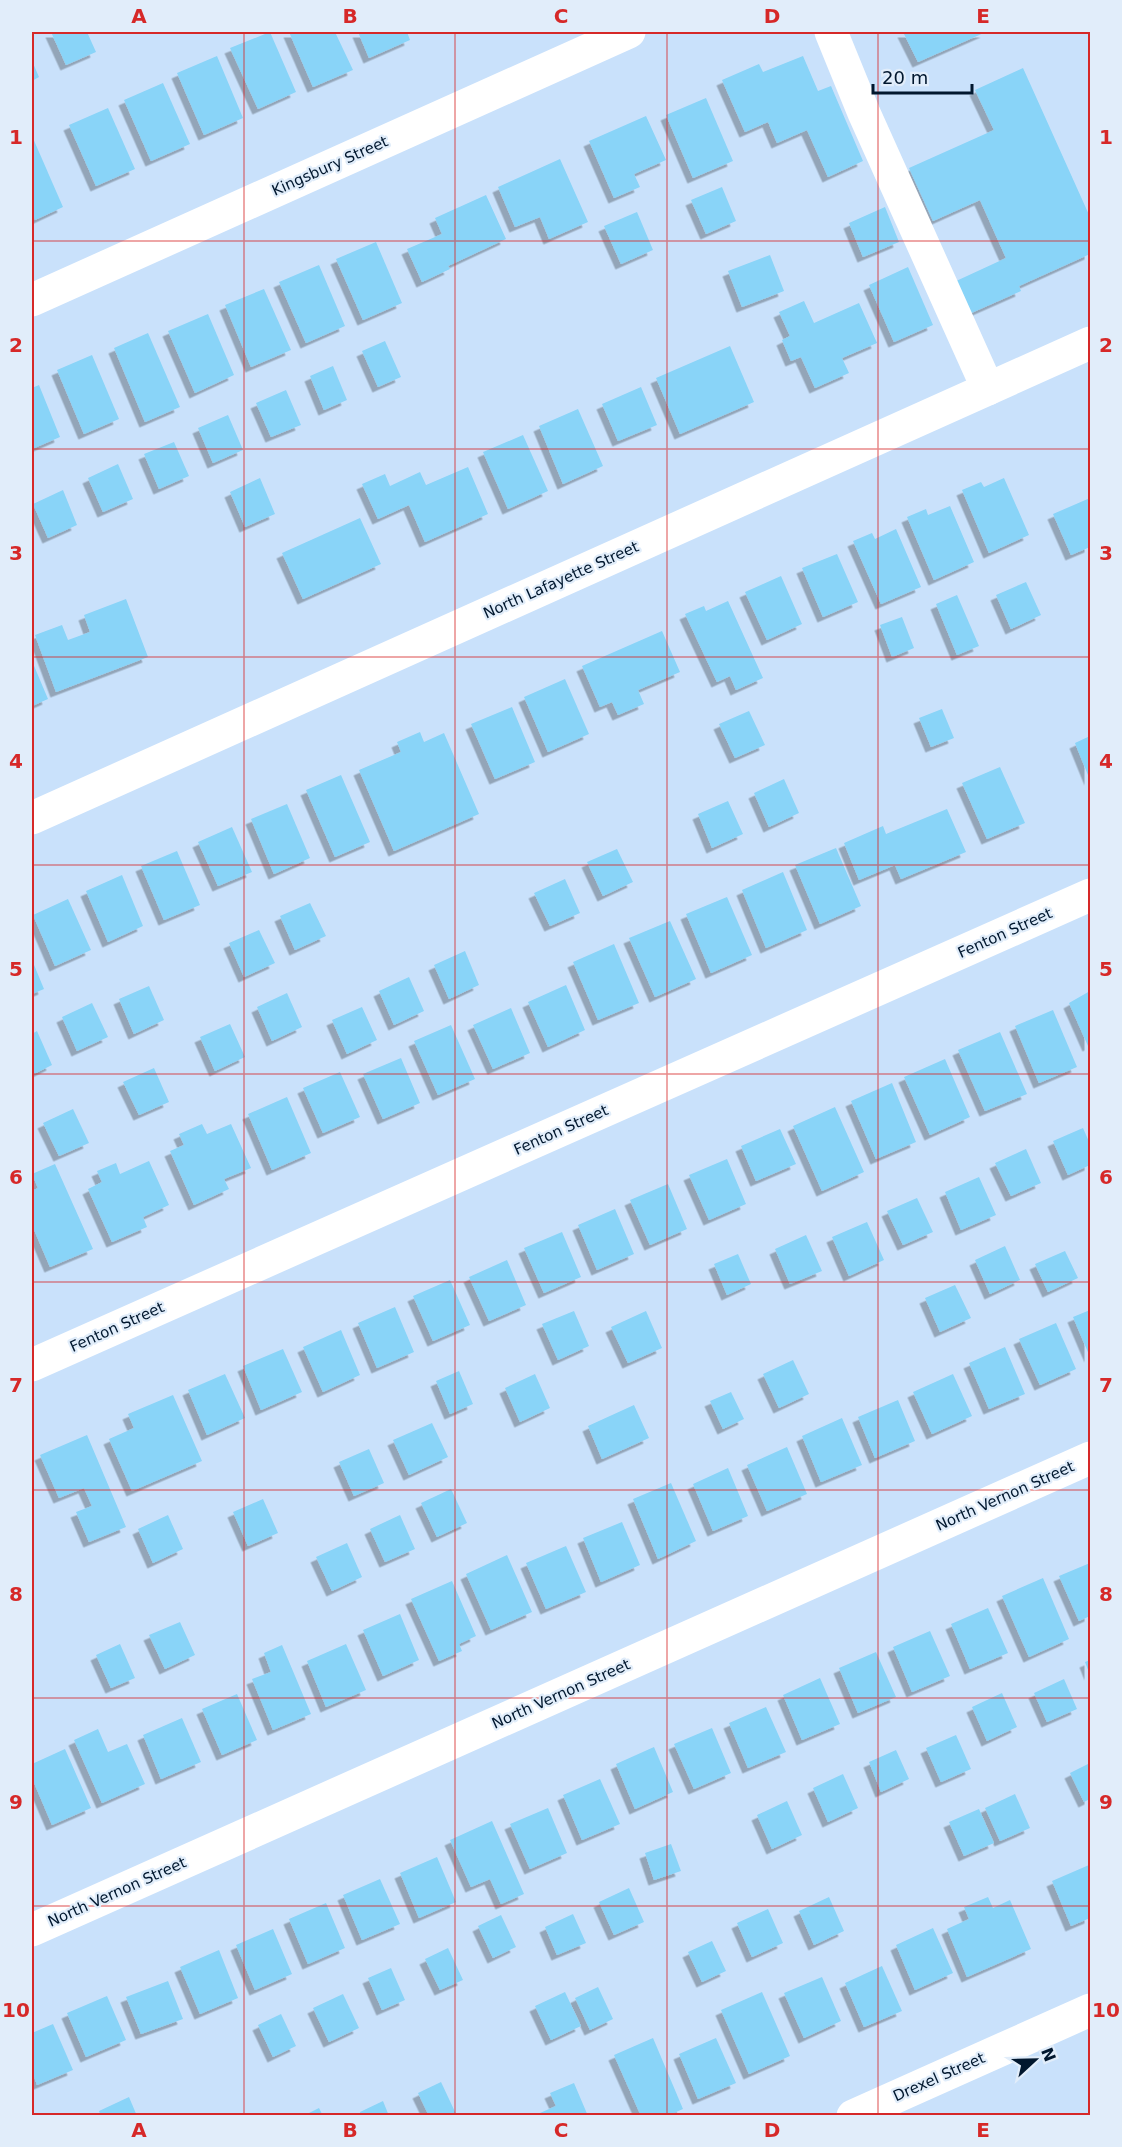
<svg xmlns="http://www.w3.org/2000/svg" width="1122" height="2147" font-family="'DejaVu Sans',sans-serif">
<defs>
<filter id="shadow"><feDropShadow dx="-5.5" dy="5.5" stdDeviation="0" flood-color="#0004"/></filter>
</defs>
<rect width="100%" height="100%" fill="#c9e1fb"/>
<g fill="#89d4f8" filter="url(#shadow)">
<polygon points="51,32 87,32 96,52 66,65"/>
<polygon points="270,32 296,92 258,109 230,48"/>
<polygon points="289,32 335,32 353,70 313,87"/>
<polygon points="358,32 407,32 410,40 369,58"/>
<polygon points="903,32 986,32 918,62"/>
<polygon points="217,56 243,118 204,135 177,73"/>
<polygon points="803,56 818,91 831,86 863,161 828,177 807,130 777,143 768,122 745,132 722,80 759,64 763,72"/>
<polygon points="32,61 39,77 32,81"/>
<polygon points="1023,68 1090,217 1090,254 1019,286 1021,291 969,314 954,282 1006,258 980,200 933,221 909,168 994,130 975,90"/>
<polygon points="163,83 190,144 151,161 124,100"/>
<polygon points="706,98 733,161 693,178 666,115"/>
<polygon points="108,108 135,169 96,186 69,125"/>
<polygon points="646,116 666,160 634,174 640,187 614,198 589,141"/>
<polygon points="32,136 63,207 35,220 32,211"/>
<polygon points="560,159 588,222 549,239 540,217 515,227 498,187"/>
<polygon points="722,187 736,221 706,234 691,200"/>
<polygon points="486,195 506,239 448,266 450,269 422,282 407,249 442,234 435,218"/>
<polygon points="885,207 899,242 863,257 849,223"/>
<polygon points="637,212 653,250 621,264 604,226"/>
<polygon points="376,242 402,303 363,320 336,259"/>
<polygon points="770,255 784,291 742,307 728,271"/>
<polygon points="319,265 345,326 306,343 279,282"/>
<polygon points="908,267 933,325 894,342 869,285"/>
<polygon points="264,289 291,350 251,367 225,305"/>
<polygon points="804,301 814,323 859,303 877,343 842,358 849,373 815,388 801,357 791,361 782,340 790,336 779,312"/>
<polygon points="208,314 234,375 195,393 168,331"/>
<polygon points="148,333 180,407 145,422 114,348"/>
<polygon points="385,341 401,377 378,387 362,351"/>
<polygon points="730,346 754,402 680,434 656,378"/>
<polygon points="92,355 119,419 84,434 57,370"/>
<polygon points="333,366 347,400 324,410 310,376"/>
<polygon points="39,385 60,437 32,449 32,388"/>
<polygon points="641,387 657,425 618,441 602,404"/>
<polygon points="286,390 301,425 271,437 256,403"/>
<polygon points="578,409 603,466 563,484 539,426"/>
<polygon points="228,415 243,450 213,463 198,428"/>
<polygon points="523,435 548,491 508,509 483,452"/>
<polygon points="174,442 189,476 159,489 144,454"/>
<polygon points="118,464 133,499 103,512 88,478"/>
<polygon points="468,467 488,514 425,542 409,505 378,519 362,484 385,474 390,486 420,472 426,485"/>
<polygon points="260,478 275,514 245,527 230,492"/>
<polygon points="1004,478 1029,535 989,553 962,490 981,482 984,487"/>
<polygon points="63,490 77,525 48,538 33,504"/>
<polygon points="1090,498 1090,547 1071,555 1053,514"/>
<polygon points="950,506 974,562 934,580 907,517 926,509 928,515"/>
<polygon points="360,518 381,564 303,599 282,553"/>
<polygon points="896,529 921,587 881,604 853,541 872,533 875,539"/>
<polygon points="837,554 858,602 823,617 802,568"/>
<polygon points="781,576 802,624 767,640 745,592"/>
<polygon points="1026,582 1041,615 1011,629 996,595"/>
<polygon points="957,595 979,646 957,655 936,604"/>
<polygon points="126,599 148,657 56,692 35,635 62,625 68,640 90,632 84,615"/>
<polygon points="728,601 763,678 736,690 730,676 717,682 685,614 704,606 706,611"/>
<polygon points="902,617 914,648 892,657 880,625"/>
<polygon points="662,631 680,672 638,690 644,704 618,715 612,702 600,707 582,666"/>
<polygon points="32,661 48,699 32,706"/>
<polygon points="565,679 589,734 548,752 524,697"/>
<polygon points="512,707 535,762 495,779 471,724"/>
<polygon points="942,709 954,738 931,747 919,718"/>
<polygon points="749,711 765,745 735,758 719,724"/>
<polygon points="420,732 424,742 444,733 479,814 394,851 359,770 401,752 397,742"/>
<polygon points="1090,736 1090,780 1075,743"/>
<polygon points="1000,767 1025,823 987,839 962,783"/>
<polygon points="341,775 370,842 335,857 306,790"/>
<polygon points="784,779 799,813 769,827 754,793"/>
<polygon points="728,801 743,834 712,848 698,814"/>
<polygon points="287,804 310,858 274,874 251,819"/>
<polygon points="947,809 966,852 901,879 895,865 859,880 844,843 883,826 886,834"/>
<polygon points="232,827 252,872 218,886 198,842"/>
<polygon points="836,848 861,906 820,924 795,865"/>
<polygon points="617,849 633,882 603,896 587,862"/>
<polygon points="177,851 200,905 164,920 141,866"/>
<polygon points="783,872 807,930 766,948 742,890"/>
<polygon points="122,875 143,926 108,942 86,891"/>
<polygon points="565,879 580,913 550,926 534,893"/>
<polygon points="727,897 752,955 711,973 686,914"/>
<polygon points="68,899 91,950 55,966 33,915"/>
<polygon points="310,903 326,936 295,950 280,916"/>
<polygon points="670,921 696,979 655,997 629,938"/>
<polygon points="259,930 275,963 244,977 229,943"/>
<polygon points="614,944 639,1003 598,1020 573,962"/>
<polygon points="465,951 479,985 449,999 434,965"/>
<polygon points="32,960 44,989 32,994"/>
<polygon points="409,977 424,1011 394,1025 379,991"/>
<polygon points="566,985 585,1030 548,1047 528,1002"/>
<polygon points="149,986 164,1020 134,1034 119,999"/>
<polygon points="1090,991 1090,1045 1088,1046 1069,1003"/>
<polygon points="287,993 302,1027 272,1041 257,1007"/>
<polygon points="92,1003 108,1037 77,1051 62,1017"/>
<polygon points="362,1007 377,1040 347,1054 332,1020"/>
<polygon points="511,1008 530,1053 493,1069 473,1025"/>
<polygon points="1053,1010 1077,1067 1039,1083 1015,1026"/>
<polygon points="230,1024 245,1057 215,1071 200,1037"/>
<polygon points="451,1025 475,1079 438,1095 414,1041"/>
<polygon points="37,1031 52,1065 32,1075 32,1034"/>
<polygon points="1000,1032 1027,1094 985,1111 958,1050"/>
<polygon points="401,1058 420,1103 383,1119 363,1074"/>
<polygon points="945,1059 970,1117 930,1135 904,1077"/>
<polygon points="154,1068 169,1102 139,1115 123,1082"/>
<polygon points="340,1072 360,1117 323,1133 303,1088"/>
<polygon points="892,1083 916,1142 876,1159 851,1101"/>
<polygon points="287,1097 311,1153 272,1170 248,1114"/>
<polygon points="835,1107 864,1172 822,1191 793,1126"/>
<polygon points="73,1109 89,1143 59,1156 43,1123"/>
<polygon points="202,1124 207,1134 231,1124 251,1168 224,1179 229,1189 194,1205 170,1151 184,1145 179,1134"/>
<polygon points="1083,1128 1090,1144 1090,1165 1068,1175 1053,1141"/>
<polygon points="780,1129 796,1164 756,1181 741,1146"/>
<polygon points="1026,1149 1041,1183 1011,1196 995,1163"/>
<polygon points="727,1159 746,1204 709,1220 689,1175"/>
<polygon points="149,1161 169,1205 143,1217 147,1227 112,1242 88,1189 102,1182 97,1171 116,1163 120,1174"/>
<polygon points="55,1164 93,1249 50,1267 32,1225 32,1191 38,1188 32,1174"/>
<polygon points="979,1177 996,1215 961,1230 945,1192"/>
<polygon points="668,1184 687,1229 650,1245 630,1200"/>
<polygon points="917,1198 933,1232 903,1245 887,1211"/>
<polygon points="615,1209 634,1254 597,1270 578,1225"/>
<polygon points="867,1222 884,1260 849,1276 832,1237"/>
<polygon points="562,1232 581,1277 544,1293 524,1248"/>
<polygon points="806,1235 822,1271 790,1284 775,1249"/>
<polygon points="1005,1246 1020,1280 990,1294 975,1260"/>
<polygon points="1065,1251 1078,1278 1048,1292 1035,1264"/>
<polygon points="738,1254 751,1284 727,1295 714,1264"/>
<polygon points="507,1260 526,1305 489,1321 469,1277"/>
<polygon points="450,1280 470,1325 433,1341 413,1296"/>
<polygon points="955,1285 971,1318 940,1332 925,1298"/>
<polygon points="395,1307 414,1352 377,1368 358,1323"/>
<polygon points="1090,1310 1090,1357 1073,1317"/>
<polygon points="574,1311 589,1346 558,1360 542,1324"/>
<polygon points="646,1311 662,1348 628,1363 611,1327"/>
<polygon points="1056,1323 1076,1369 1040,1385 1019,1339"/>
<polygon points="341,1330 360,1375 323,1392 303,1347"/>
<polygon points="1005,1347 1025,1394 989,1409 969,1363"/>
<polygon points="283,1349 302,1392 261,1410 243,1366"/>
<polygon points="793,1360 809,1394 779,1408 763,1374"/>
<polygon points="459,1371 473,1404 450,1414 436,1381"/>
<polygon points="225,1374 245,1418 207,1435 188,1390"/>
<polygon points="535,1374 550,1408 520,1422 505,1388"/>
<polygon points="953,1374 972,1416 932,1434 913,1392"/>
<polygon points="731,1392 744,1419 723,1429 710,1401"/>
<polygon points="173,1395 202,1461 132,1491 109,1439 134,1428 128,1414"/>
<polygon points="898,1400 915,1441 875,1458 858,1417"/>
<polygon points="634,1405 649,1438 602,1459 588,1426"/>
<polygon points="842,1418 862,1465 821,1482 802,1436"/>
<polygon points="432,1423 448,1457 409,1475 393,1440"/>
<polygon points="87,1435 126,1527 89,1542 76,1512 92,1506 84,1488 59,1498 40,1455"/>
<polygon points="787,1447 807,1494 767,1511 747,1465"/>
<polygon points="369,1449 384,1483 354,1496 339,1462"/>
<polygon points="728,1468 748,1516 713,1531 693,1484"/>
<polygon points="671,1483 696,1541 658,1559 633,1499"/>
<polygon points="451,1489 467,1523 437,1537 421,1503"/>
<polygon points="263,1499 278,1533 248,1546 233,1512"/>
<polygon points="168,1515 183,1549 153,1563 138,1529"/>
<polygon points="400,1515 415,1549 385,1562 370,1529"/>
<polygon points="622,1522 640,1565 601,1582 583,1538"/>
<polygon points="347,1543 362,1577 332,1591 316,1557"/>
<polygon points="566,1546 586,1592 546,1609 526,1563"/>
<polygon points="507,1555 532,1612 491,1630 466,1574"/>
<polygon points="1090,1563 1090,1616 1079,1621 1059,1576"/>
<polygon points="1043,1578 1069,1639 1029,1657 1002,1596"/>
<polygon points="452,1581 476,1636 459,1644 462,1651 439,1661 411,1599"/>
<polygon points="988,1608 1008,1653 970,1669 951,1624"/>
<polygon points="400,1614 419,1660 383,1676 363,1630"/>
<polygon points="180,1622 195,1655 165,1669 149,1635"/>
<polygon points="930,1631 950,1676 912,1692 893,1647"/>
<polygon points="120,1644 135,1678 111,1688 96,1655"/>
<polygon points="346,1644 366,1690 326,1707 307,1661"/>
<polygon points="282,1645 311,1714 273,1730 252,1679 271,1672 264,1653"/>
<polygon points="876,1652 896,1697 858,1713 839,1668"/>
<polygon points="1090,1660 1090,1675 1085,1662"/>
<polygon points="820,1678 840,1724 802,1740 783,1695"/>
<polygon points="1064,1679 1077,1709 1047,1722 1034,1693"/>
<polygon points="1002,1693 1017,1727 987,1741 972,1707"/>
<polygon points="237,1694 257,1740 222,1755 202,1709"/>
<polygon points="766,1707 786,1752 748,1768 729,1723"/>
<polygon points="182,1718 201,1762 161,1779 143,1735"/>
<polygon points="712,1728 731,1773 694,1789 674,1744"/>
<polygon points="98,1729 108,1752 127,1744 145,1784 102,1803 74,1740"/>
<polygon points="956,1735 971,1769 941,1782 926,1748"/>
<polygon points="654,1747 673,1792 635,1809 616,1764"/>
<polygon points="65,1749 91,1808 52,1825 32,1778 32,1764"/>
<polygon points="896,1750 909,1779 881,1792 869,1762"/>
<polygon points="1090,1763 1090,1799 1084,1802 1070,1773"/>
<polygon points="843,1774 858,1808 828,1822 813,1788"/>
<polygon points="600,1779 620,1824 582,1840 563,1795"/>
<polygon points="1015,1794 1030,1828 1000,1841 985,1808"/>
<polygon points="787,1801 802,1835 772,1849 757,1815"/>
<polygon points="548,1808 567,1853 530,1869 510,1824"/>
<polygon points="979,1809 994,1843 964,1856 949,1822"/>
<polygon points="492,1821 524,1894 501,1904 490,1879 471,1887 450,1840"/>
<polygon points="671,1844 681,1871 654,1880 645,1853"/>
<polygon points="437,1857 456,1902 419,1918 400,1873"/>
<polygon points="1089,1865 1090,1918 1071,1926 1052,1881"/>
<polygon points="380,1879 400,1924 362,1940 343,1895"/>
<polygon points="629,1888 644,1922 614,1935 599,1902"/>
<polygon points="829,1897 844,1931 814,1945 799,1911"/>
<polygon points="988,1897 993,1908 1010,1900 1031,1949 967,1977 947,1929 969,1919 964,1907"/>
<polygon points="326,1903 345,1948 308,1964 289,1919"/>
<polygon points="768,1909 783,1943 752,1957 737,1923"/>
<polygon points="573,1914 586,1943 557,1955 545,1927"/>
<polygon points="501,1915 516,1947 493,1958 478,1926"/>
<polygon points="933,1928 953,1973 915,1990 896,1945"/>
<polygon points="273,1929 292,1974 255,1990 236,1945"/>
<polygon points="712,1941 726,1971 702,1982 688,1952"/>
<polygon points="448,1948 463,1980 440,1990 425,1959"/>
<polygon points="219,1950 238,1998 200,2014 180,1967"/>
<polygon points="882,1966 902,2011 864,2027 845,1983"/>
<polygon points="391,1968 405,2000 382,2010 368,1978"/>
<polygon points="822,1977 841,2021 804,2038 784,1993"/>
<polygon points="168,1981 183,2019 141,2034 126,1997"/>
<polygon points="598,1987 613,2019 590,2030 575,1998"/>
<polygon points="565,1992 581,2026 551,2040 535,2006"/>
<polygon points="762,1992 790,2056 749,2074 721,2010"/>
<polygon points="343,1994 359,2028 329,2042 313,2008"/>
<polygon points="107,1996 126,2040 86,2057 67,2013"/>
<polygon points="281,2014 296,2046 273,2057 258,2025"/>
<polygon points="53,2024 73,2070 37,2085 32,2071 32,2033"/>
<polygon points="653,2038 683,2109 667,2116 641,2116 614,2055"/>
<polygon points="716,2038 736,2083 698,2099 679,2054"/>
<polygon points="441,2082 456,2114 453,2116 429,2116 418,2093"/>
<polygon points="574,2083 588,2116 533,2116 556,2106 550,2093"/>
<polygon points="129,2097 137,2116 101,2116 99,2111"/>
<polygon points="383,2101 389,2116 361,2116 360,2112"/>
<polygon points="319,2108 323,2116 303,2116"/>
</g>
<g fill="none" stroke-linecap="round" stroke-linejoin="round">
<g stroke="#fff" stroke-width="33">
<polyline points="831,32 864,113 988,389"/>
<polyline points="32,300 629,32"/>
<polyline points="32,818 1090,343"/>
<polyline points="32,1365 1090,895"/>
<polyline points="32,1930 1090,1458"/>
<polyline points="853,2116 1090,2010"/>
</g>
</g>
<path fill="none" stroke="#d62828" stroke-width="1.5" stroke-opacity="0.55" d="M244,32V2116M455,32V2116M667,32V2116M878,32V2116M32,241H1090M32,449H1090M32,657H1090M32,865H1090M32,1074H1090M32,1282H1090M32,1490H1090M32,1698H1090M32,1906H1090"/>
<g text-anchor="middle" stroke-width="4.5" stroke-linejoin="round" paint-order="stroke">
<g font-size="15" fill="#01172e" stroke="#e1edfa">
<text transform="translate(330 166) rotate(-24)" y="5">Kingsbury Street</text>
<text transform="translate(561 580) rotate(-24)" y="5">North Lafayette Street</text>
<text transform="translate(1005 933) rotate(-24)" y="5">Fenton Street</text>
<text transform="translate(561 1130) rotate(-24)" y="5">Fenton Street</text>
<text transform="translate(117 1327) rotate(-24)" y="5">Fenton Street</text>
<text transform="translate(1005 1496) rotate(-24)" y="5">North Vernon Street</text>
<text transform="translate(561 1694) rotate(-24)" y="5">North Vernon Street</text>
<text transform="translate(117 1892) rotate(-24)" y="5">North Vernon Street</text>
<text transform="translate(939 2077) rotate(-24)" y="5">Drexel Street</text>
</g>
</g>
<rect width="1122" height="2147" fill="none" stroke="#e1edfa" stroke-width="66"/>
<g transform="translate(1035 2060) rotate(68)" stroke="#e1edfa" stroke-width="4.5" paint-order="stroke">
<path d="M0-4.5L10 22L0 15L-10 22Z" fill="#01172e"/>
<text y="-9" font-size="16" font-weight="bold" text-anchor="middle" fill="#01172e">N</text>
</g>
<path d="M873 84v9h99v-9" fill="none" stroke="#01172e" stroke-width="3"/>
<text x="882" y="84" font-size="18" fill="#01172e" stroke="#e1edfa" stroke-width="4.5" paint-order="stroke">20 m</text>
<rect x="33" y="33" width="1056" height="2081" fill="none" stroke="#d62828" stroke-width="2"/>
<g font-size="20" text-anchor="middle" font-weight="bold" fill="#d62828">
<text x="139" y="23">A</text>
<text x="350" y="23">B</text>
<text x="561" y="23">C</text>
<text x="772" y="23">D</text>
<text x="983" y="23">E</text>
<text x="16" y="144">1</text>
<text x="1106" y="144">1</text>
<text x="16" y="352">2</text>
<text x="1106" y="352">2</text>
<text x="16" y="560">3</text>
<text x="1106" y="560">3</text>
<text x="16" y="768">4</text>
<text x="1106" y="768">4</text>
<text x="16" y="976">5</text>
<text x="1106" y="976">5</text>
<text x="16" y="1184">6</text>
<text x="1106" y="1184">6</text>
<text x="16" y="1392">7</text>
<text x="1106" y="1392">7</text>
<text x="16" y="1601">8</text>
<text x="1106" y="1601">8</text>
<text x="16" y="1809">9</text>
<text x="1106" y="1809">9</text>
<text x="16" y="2017">10</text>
<text x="1106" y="2017">10</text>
<text x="139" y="2137">A</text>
<text x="350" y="2137">B</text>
<text x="561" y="2137">C</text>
<text x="772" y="2137">D</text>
<text x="983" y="2137">E</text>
</g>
</svg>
